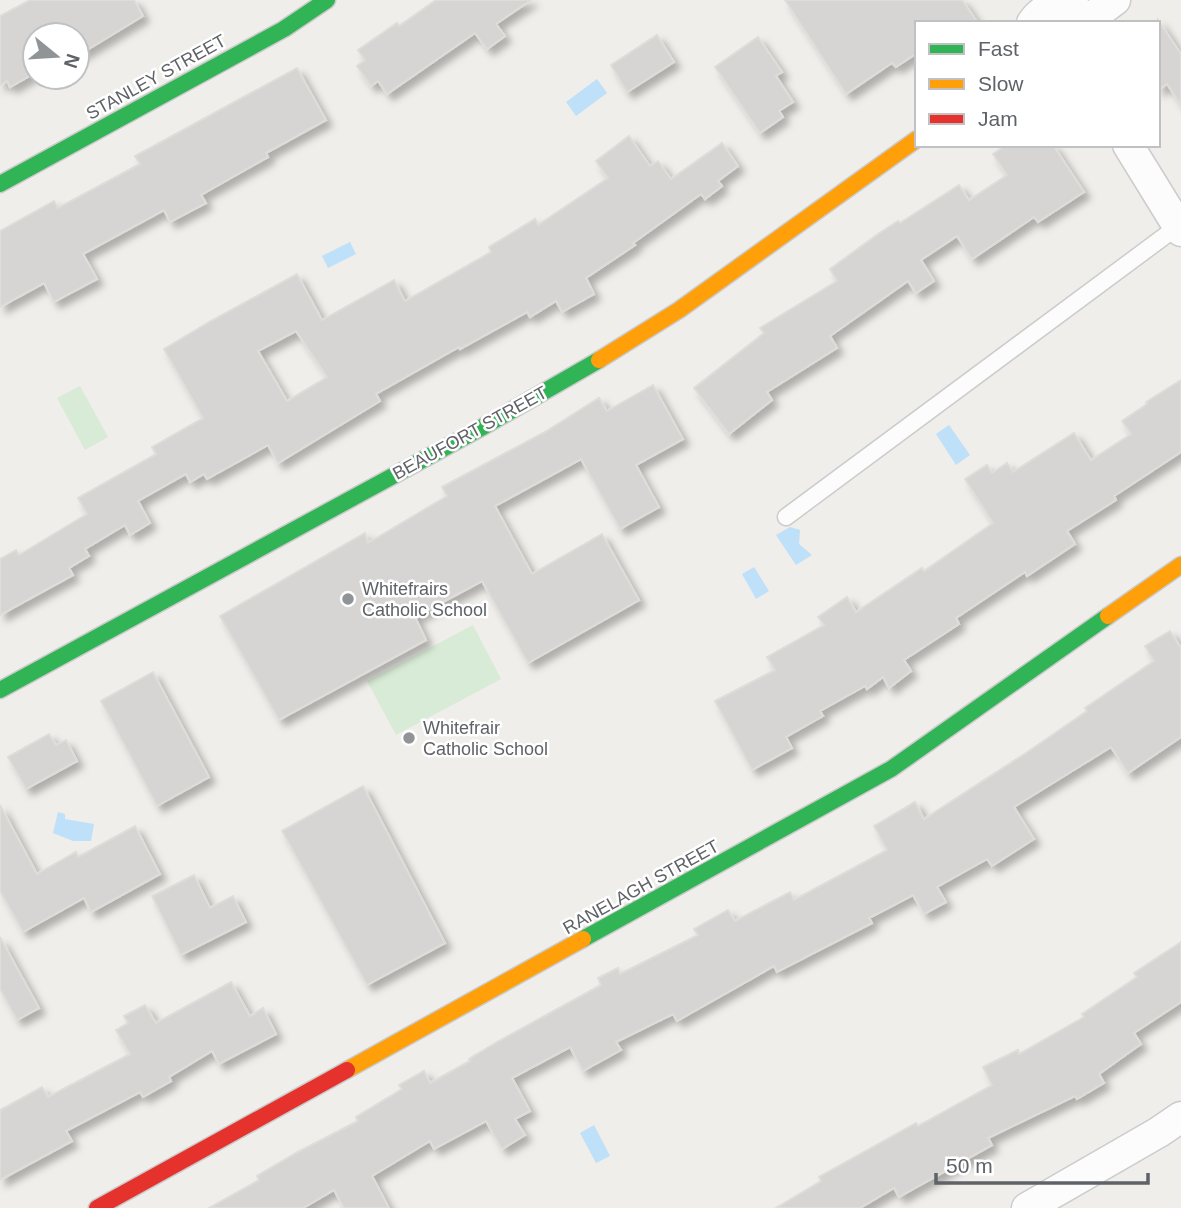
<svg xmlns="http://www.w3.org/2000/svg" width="1181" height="1208" font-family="Helvetica,sans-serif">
<defs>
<filter id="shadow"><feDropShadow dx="6" dy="6" stdDeviation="3.5" flood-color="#0004"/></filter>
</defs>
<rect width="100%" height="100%" fill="#efeeea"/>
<g fill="#d8ebd6">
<polygon points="80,386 108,437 85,450 57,398"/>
<polygon points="473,625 501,679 396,735 367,681"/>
</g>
<g fill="#bfe0f9">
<polygon points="597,79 607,93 576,116 566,102"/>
<polygon points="350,242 356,254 328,268 322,256"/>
<polygon points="949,425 970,455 956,465 936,434"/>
<polygon points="790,527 800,530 799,544 812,555 796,565 776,535"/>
<polygon points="754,567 769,591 756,599 742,574"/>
<polygon points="58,812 65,814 65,819 94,824 91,841 73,841 53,833"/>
<polygon points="594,1125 610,1156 596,1163 580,1133"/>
</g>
<g fill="#d6d5d3" stroke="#deddd9" stroke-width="2" fill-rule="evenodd" filter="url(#shadow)">
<polygon points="30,0 134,0 143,16 77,56 77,35 35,35 35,73 10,87 7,81 0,85 0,16"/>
<polygon points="436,0 531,0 496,24 505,36 487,49 475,33 387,94 378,81 371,86 357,66 365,60 358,50 397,23 399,26"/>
<polygon points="785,0 962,0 978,23 917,23 917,53 896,67 892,63 846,94"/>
<polygon points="1158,20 1181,54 1181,105 1167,84 1158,90"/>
<polygon points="657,35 674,62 627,92 611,65"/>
<polygon points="758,37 782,72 776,76 793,102 779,111 783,117 760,133 715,67"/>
<polygon points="297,68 326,120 266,153 268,157 201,195 206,203 170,222 164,210 83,254 97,279 54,302 44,283 0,307 0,231 54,201 58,208 140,164 135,156"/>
<path d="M629,136L650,166L658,161L671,179L722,143L738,166L718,181L722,186L705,199L701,194L633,243L635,245L586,278L594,294L562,312L556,301L530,317L527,312L460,349L459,347L376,394L380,401L278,463L268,445L207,479L204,474L190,482L186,474L138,501L150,523L130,535L125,525L85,549L89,556L69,568L73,575L0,615V559L16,550L19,555L87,514L78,498L156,454L152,447L203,418L164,349L209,322L297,274L322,320L394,280L405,301L491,252L489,247L535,219L538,225L608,178L596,161ZM296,331L327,377L287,401L258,351Z"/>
<polygon points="1006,145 1053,145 1084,192 1038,222 1034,217 972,259 957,236 921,260 934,281 916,293 908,281 830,336 837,348 767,392 772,400 729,434 694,388 764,333 760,328 837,281 830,269 878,234 898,221 900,223 959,185 969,200 1007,175 993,154"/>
<polygon points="1181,380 1181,452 1114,496 1116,500 1067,531 1075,544 1027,576 1025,572 956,618 959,624 904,660 911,671 889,688 883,677 867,689 865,686 820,711 823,716 786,737 792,748 752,770 715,701 775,670 767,657 824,625 818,617 847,597 856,612 922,568 924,571 993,523 965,479 987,465 992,473 1007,463 1013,472 1074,433 1091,460 1131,434 1122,421 1147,404 1146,402"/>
<polygon points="653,385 683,439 636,465 659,507 620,529 581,459 495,506 532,574 602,534 639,600 528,663 482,581 415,617 426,640 279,720 220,616 365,533 368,543 447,496 442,487 545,432 599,398 607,411"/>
<polygon points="1170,631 1181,648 1181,737 1128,773 1111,747 1014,807 1034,839 992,866 987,859 937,887 946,902 924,914 913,895 869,918 872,923 777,972 774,966 677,1021 673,1014 616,1042 621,1050 583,1071 570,1047 512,1078 530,1111 515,1119 525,1135 502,1149 486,1121 434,1149 430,1141 372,1176 389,1208 344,1208 334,1190 303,1208 209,1208 259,1180 257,1176 296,1153 358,1121 356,1117 402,1089 399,1085 424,1071 430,1083 470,1061 469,1059 497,1042 601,985 598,978 618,968 620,974 698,935 694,929 728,910 735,921 790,892 794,900 887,850 874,826 915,802 924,819 1026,753 1087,711 1085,708 1154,661 1145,646"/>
<polygon points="153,672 209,777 157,806 101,701"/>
<polygon points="49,734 56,745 66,740 77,761 26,789 8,757"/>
<polygon points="363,786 445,943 367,985 282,831"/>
<polygon points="0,805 37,874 76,852 78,857 135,826 160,874 91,912 84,898 23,932 0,891"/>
<polygon points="194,875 210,908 233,896 246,922 181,955 152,896"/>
<polygon points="0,937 39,1008 17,1020 0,989"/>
<polygon points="1181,942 1181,1002 1134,1033 1141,1044 1099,1074 1104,1083 1077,1099 1075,1096 988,1138 992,1145 899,1197 894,1188 860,1208 776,1208 821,1181 819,1177 916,1123 918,1126 992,1085 983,1067 1018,1050 1019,1054 1084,1017 1082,1014 1137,977 1134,973"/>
<polygon points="231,982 250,1016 263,1008 276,1034 219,1064 212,1051 169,1077 171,1081 143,1097 140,1092 66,1131 72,1141 0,1180 0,1110 42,1087 48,1097 130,1054 116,1030 128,1023 124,1016 145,1005 156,1023"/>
</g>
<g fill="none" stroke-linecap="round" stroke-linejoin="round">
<g stroke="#cbcccc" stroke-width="19">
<polyline id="lane" points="786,517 1181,224"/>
</g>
<g stroke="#cbcccc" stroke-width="33">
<g id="street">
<polyline points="1088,20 1115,0"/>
<path d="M1032,23C1047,0 1074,1 1089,23"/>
<polyline points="1128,145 1181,231"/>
<polyline points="1027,1208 1159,1132 1181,1117"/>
</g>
</g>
<g stroke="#cacacb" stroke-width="19">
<g id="fast">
<polyline points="0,184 284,29 327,0"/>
<polyline points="0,690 481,428 599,360"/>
<polyline points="583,939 891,769 1108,616"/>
</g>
</g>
<g stroke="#cacacb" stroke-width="19">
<g id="slow">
<polyline points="599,360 679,310 917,139"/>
<polyline points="1108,616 1181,565"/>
<polyline points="347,1070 583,939"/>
</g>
</g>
<g stroke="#cacacb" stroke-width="19">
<polyline id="jam" points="97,1208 347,1070"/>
</g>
<use href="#lane" stroke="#fdfcfc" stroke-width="16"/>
<use href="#street" stroke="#fdfcfc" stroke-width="30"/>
<use href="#fast" stroke="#30b455" stroke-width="16"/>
<use href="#slow" stroke="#ff9f0a" stroke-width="16"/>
<use href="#jam" stroke="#e5322d" stroke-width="16"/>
</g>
<g fill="#919496" stroke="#fff" stroke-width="2.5">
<circle cx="348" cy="599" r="7"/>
<circle cx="409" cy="738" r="7"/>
</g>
<g text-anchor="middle" stroke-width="5" stroke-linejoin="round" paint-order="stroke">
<g font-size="18" fill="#5f6368" stroke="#fff">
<text transform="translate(156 77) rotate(-29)" y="6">STANLEY STREET</text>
<text transform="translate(470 433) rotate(-29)" y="6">BEAUFORT STREET</text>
<text transform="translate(641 887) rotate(-29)" y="6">RANELAGH STREET</text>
</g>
<g font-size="18" fill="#5f6368" stroke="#fff" text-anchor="start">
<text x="362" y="595">Whitefrairs<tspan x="362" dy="21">Catholic School</tspan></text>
<text x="423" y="734">Whitefrair<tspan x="423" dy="21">Catholic School</tspan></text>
</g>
</g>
<rect x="915" y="21" width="245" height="126" fill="#ffffff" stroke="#bfc1c3" stroke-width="2"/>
<rect x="929" y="44" width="35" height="10" fill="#30b455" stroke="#bfc1c3" stroke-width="2"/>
<text x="978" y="56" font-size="21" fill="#5f6368">Fast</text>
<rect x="929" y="79" width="35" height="10" fill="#ff9f0a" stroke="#bfc1c3" stroke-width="2"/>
<text x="978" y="91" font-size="21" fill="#5f6368">Slow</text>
<rect x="929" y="114" width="35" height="10" fill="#e5322d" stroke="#bfc1c3" stroke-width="2"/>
<text x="978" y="126" font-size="21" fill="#5f6368">Jam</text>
<g transform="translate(56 56) rotate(108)"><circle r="33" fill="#ffffff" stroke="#bfc1c3" stroke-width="2"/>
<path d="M0-5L12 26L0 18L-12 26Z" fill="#919496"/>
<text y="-10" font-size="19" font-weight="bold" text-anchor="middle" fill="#5f6368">N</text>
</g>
<path d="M936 1173v10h212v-10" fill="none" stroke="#5f6368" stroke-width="3.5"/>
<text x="946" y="1173" font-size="21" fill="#5f6368" stroke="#ffffff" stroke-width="5" paint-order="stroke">50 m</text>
</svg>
